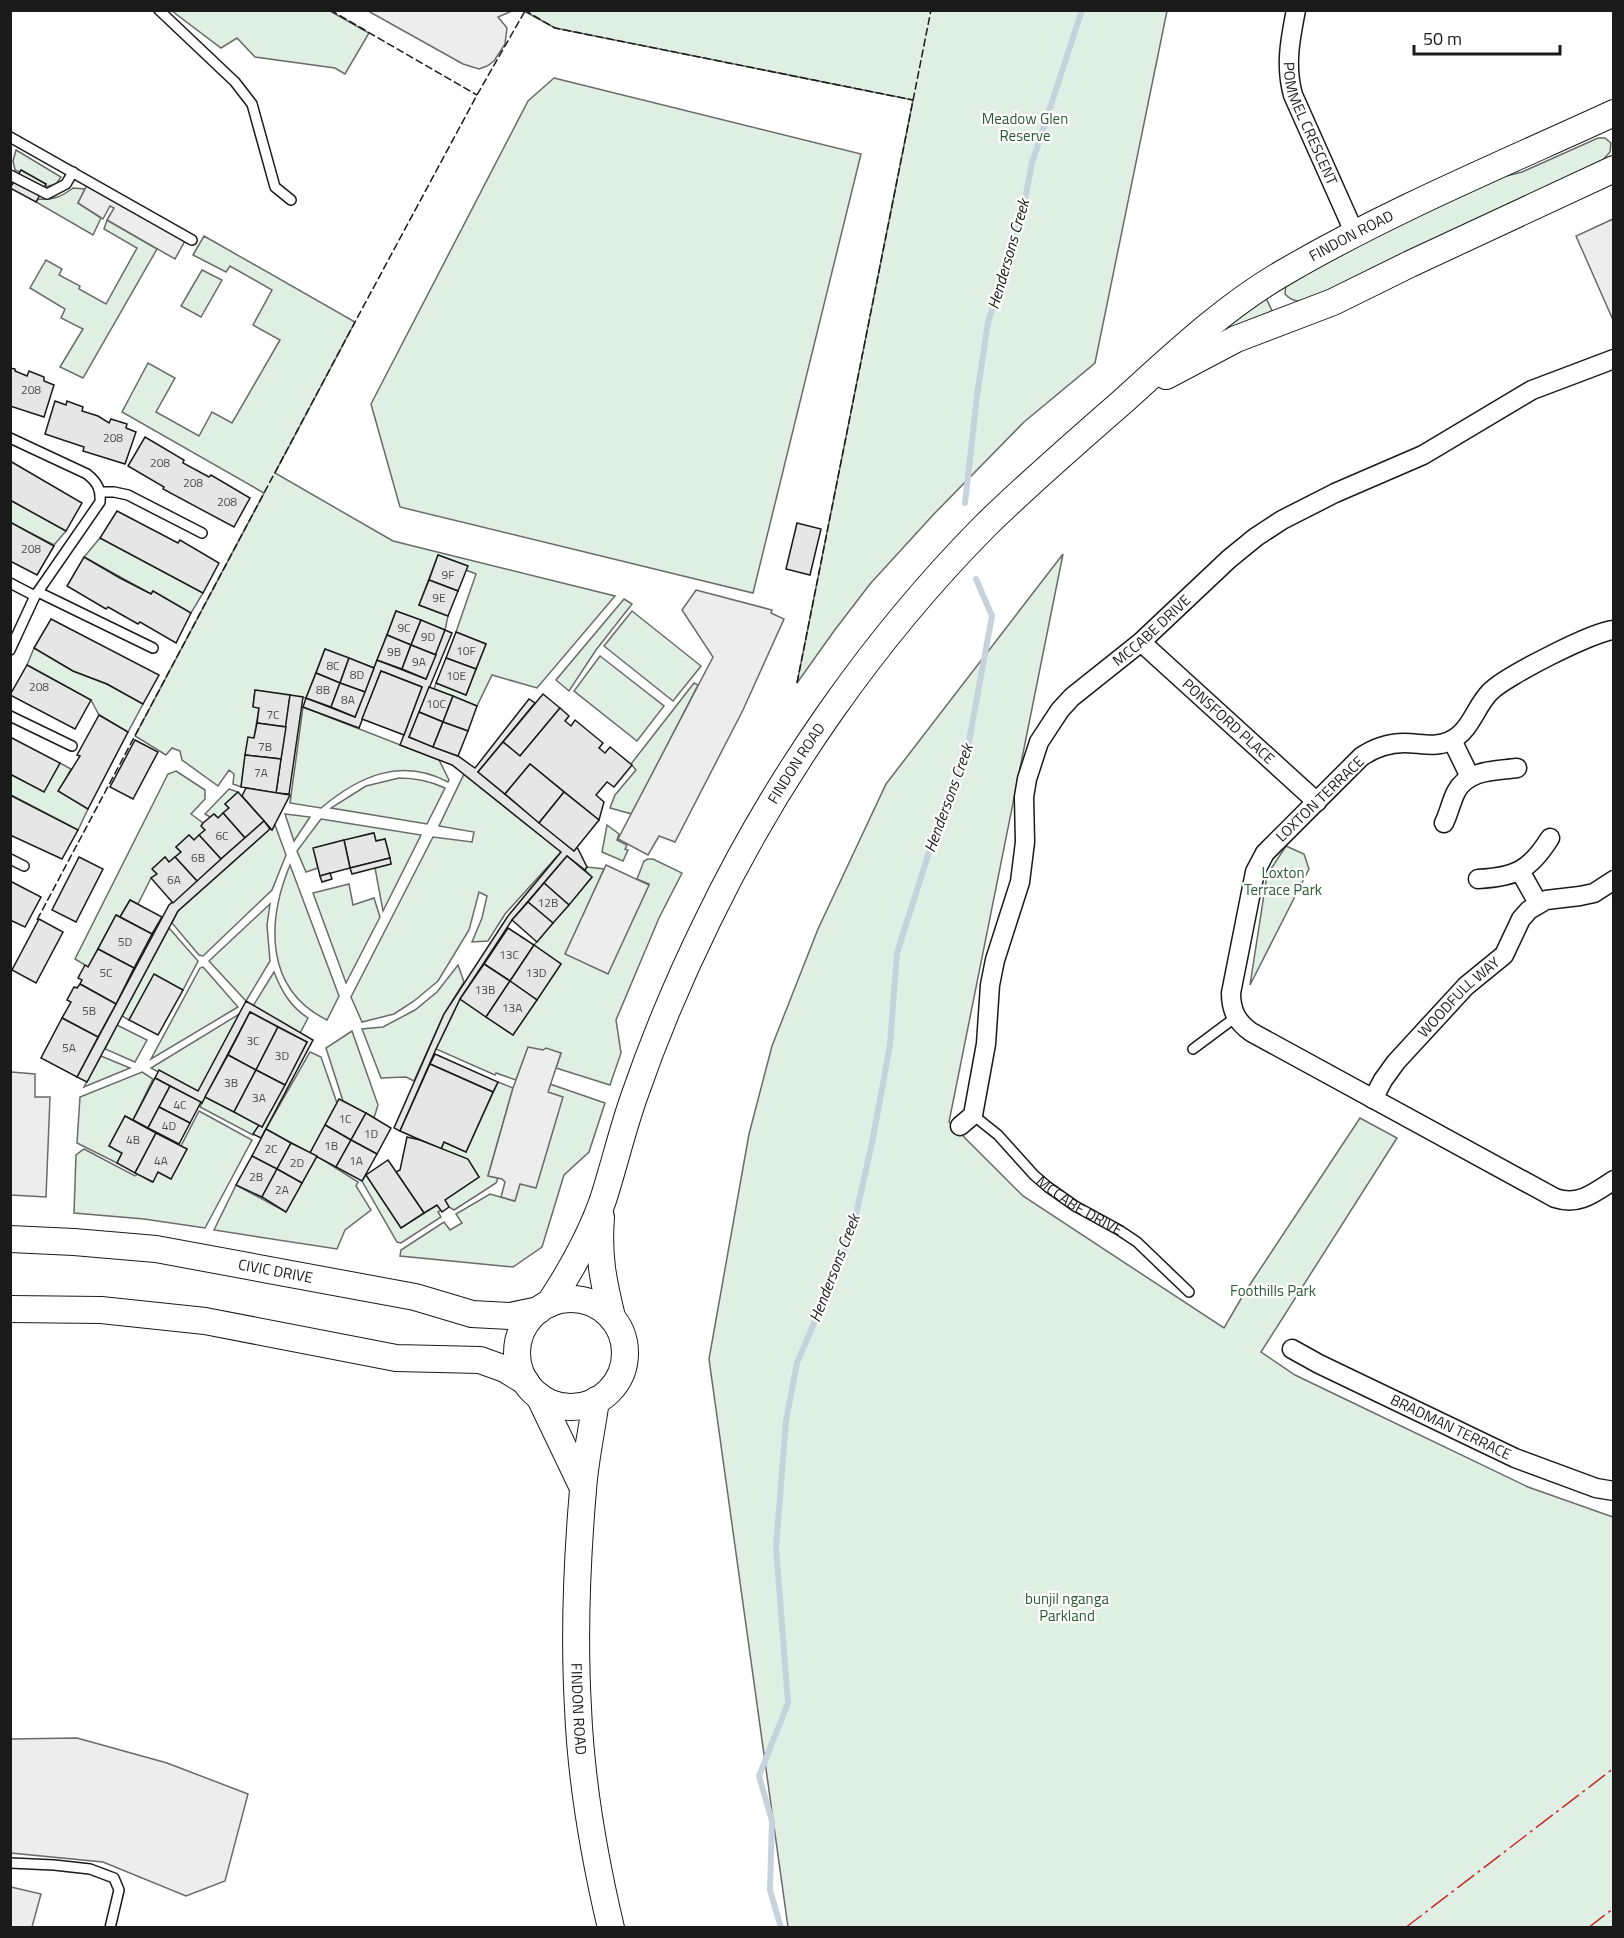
<svg xmlns="http://www.w3.org/2000/svg" width="1624" height="1938" font-family="'Titillium Web',sans-serif">
<rect width="100%" height="100%" fill="#fff"/>
<g fill="#e0efe3" stroke="#6a6a6a" stroke-width="1.5">
<polygon points="172,11 330,11 369,33 345,74 335,68 255,57 237,38 221,48"/>
<polygon points="524,11 1167,11 1095,363 1024,422 933,515 870,584 834,631 797,683 913,100 555,28"/>
<polygon points="554,78 861,154 753,593 400,507 371,404 528,101"/>
<path d="M1598,138H1605L1611,143L1610,152L1603,160L1311,302C1301,302 1292,302 1285,294L1286,282L1491,180L1522,172Z"/>
<polygon points="16,150 61,177 56,184 45,187 46,184 21,170 20,172 15,170 13,161"/>
<path d="M73,188L85,189L78,203L101,218L93,235L36,202L38,199C54,200 61,197 73,188Z"/>
<polygon points="107,220 157,249 83,378 60,367 83,329 61,318 65,309 30,288 46,260 62,269 59,275 80,286 79,289 106,304 137,248 104,229"/>
<polygon points="204,236 355,322 275,473 393,541 615,596 537,688 492,675 477,706 434,689 436,683 466,695 486,644 456,632 476,574 466,570 467,566 438,555 419,605 448,616 445,630 396,611 374,668 325,649 306,698 255,690 253,706 259,708 254,738 248,738 241,787 233,784 234,774 229,770 218,786 182,760 180,751 172,748 166,755 135,736 264,493 122,412 148,363 175,378 156,412 199,436 212,412 232,423 280,340 253,325 272,290 230,266 226,272 193,255"/>
<polygon points="202,270 222,280 201,317 181,306"/>
<polygon points="1266,292 1267,300 1274,315 1186,353"/>
<polygon points="10,500 66,531 54,545 11,523"/>
<polygon points="100,538 203,593 191,613 153,591 151,594 84,557"/>
<polygon points="1063,554 949,1122 1023,1196 1224,1328 1245,1292 1360,1118 1397,1138 1261,1352 1295,1375 1528,1487 1613,1517 1613,1927 788,1927 709,1359 749,1134 772,1046 818,929 886,784"/>
<polygon points="624,599 632,604 596,650 569,691 556,680"/>
<polygon points="632,611 701,666 673,701 604,646"/>
<polygon points="34,648 73,671 107,684 143,704 128,732 99,715 91,700 27,665"/>
<polygon points="600,656 664,706 637,741 574,691"/>
<polygon points="694,683 698,685 632,814 610,808 615,795 636,770 631,764"/>
<path d="M303,707L439,760L449,780L448,782C401,757 359,776 321,808L290,803Z"/>
<polygon points="60,763 71,769 59,791 88,809 78,830 11,795 10,774 43,791"/>
<polygon points="176,771 205,790 205,799 191,814 203,823 205,830 194,840 189,835 176,847 181,852 169,862 165,857 153,868 157,874 151,878 138,904 130,900 120,917 116,915 88,967 75,959 168,774"/>
<polygon points="464,774 561,852 505,914 488,941 472,942 482,918 487,896 479,892 469,930 438,981 414,1001 394,1014 362,1022 351,997 433,837 472,842 474,832 439,826"/>
<path d="M399,778C416,778 430,781 445,788L427,824L331,808L366,786Z"/>
<polygon points="229,789 238,792 225,804 229,808 218,818 214,814 210,817 205,814"/>
<polygon points="285,814 310,817 294,841"/>
<polygon points="321,819 421,835 383,911 375,868 391,864 385,839 376,841 373,833 314,848 318,868 306,872 297,851"/>
<polygon points="275,825 286,855 272,890 203,956 199,955 172,923 178,911 270,829 272,830"/>
<polygon points="607,825 619,834 617,840 627,845 625,849 628,850 623,861 602,852"/>
<polygon points="1286,846 1304,854 1309,869 1250,985 1267,875"/>
<polygon points="648,859 653,859 682,873 659,918 616,1020 621,1053 610,1085 556,1068 561,1053 528,1048 516,1080 496,1073 495,1075 436,1049 460,999 513,1035 561,964 534,945 592,877 585,870 587,867 604,869 566,954 649,884 637,879 644,861"/>
<path d="M290,865L339,996L327,1020C264,989 267,921 290,865Z"/>
<polygon points="349,884 353,905 374,898 380,917 346,983 313,893"/>
<polygon points="270,904 267,925 270,961 246,1001 209,961"/>
<polygon points="169,928 198,961 183,990 154,975 129,1020 122,1016"/>
<polygon points="458,965 464,982 444,1014 414,1081 406,1077 381,1078 362,1029 383,1027 415,1010 437,992"/>
<polygon points="203,967 238,1007 151,1059 200,968"/>
<path d="M274,972C282,992 290,1006 308,1018L300,1033L253,1006Z"/>
<polygon points="241,1013 199,1094 151,1068"/>
<polygon points="117,1025 147,1040 135,1062 105,1049"/>
<polygon points="352,1031 378,1105 374,1118 343,1101 326,1048"/>
<polygon points="310,1052 321,1057 337,1103 310,1153 266,1129"/>
<polygon points="101,1056 130,1068 84,1087"/>
<polygon points="142,1072 153,1079 133,1120 125,1116 109,1146 122,1153 117,1163 77,1143 80,1097"/>
<polygon points="498,1082 513,1088 488,1176 498,1178 496,1183 454,1210 449,1207 445,1200 479,1177 468,1160 441,1149 444,1142 466,1152"/>
<polygon points="550,1084 605,1103 589,1152 564,1175 542,1247 513,1267 400,1256 401,1250 444,1222 450,1230 462,1223 456,1214 490,1194 514,1201 520,1184 562,1097 547,1092"/>
<polygon points="205,1097 259,1125 253,1135 200,1107"/>
<polygon points="199,1111 252,1140 205,1228 144,1219 74,1213 76,1155 84,1149 135,1176 138,1174 152,1182 158,1172 171,1179 187,1149 181,1146"/>
<polygon points="317,1156 358,1182 356,1186 371,1210 345,1230 337,1249 214,1230 236,1185 286,1212"/>
<polygon points="366,1175 401,1228 437,1205 441,1210 438,1212 441,1217 401,1243 397,1242 362,1181"/>
</g>
<g fill="#ededed" stroke="#6a6a6a" stroke-width="1.5">
<polygon points="368,11 512,11 498,17 507,28 505,44 494,61 487,66 479,69 463,64"/>
<polygon points="89,181 187,237 175,259 107,220 114,208 110,206 103,219 78,203"/>
<polygon points="1613,219 1614,319 1613,320 1576,236"/>
<polygon points="696,590 772,610 771,613 784,619 743,710 675,842 659,836 648,855 618,839 713,657 682,610"/>
<polygon points="606,865 649,885 608,974 565,954"/>
<polygon points="528,1047 543,1050 546,1048 561,1053 548,1092 563,1097 536,1188 520,1184 515,1201 501,1197 505,1182 502,1179 488,1176 513,1088"/>
<polygon points="11,1072 35,1074 35,1097 50,1097 46,1197 11,1195"/>
<polygon points="77,1738 167,1763 248,1794 225,1881 186,1896 103,1862 11,1853 11,1739"/>
<polygon points="11,1887 41,1894 32,1927 11,1927"/>
</g>
<g fill="none" stroke-linecap="round" stroke-linejoin="round">
<g stroke="#c6d2dc" stroke-width="6">
<polyline points="965,503 977,396 988,322 1021,219 1032,163 1082,10"/>
<polyline points="781,1928 770,1890 772,1821 759,1776 788,1703 776,1547 786,1421 797,1363 841,1260 855,1219 873,1138 890,1045 897,953 937,827 967,752 992,616 976,579"/>
</g>
</g>
<g fill="#e6e6e6" stroke="#1a1a1a" stroke-width="1.5">
<polygon points="21,170 46,184 36,202 10,188"/>
<polygon points="10,368 15,369 15,371 27,376 29,371 44,377 44,381 54,385 44,417 10,406"/>
<polygon points="55,401 66,405 67,401 83,407 82,411 98,416 109,423 111,419 127,424 126,428 136,432 125,464 83,451 84,447 45,434"/>
<polygon points="145,437 184,460 183,463 209,477 211,475 250,498 234,527 163,489 164,487 128,466"/>
<polygon points="10,461 82,503 66,531 10,500"/>
<polygon points="117,511 178,543 180,540 219,563 203,593 100,538"/>
<polygon points="10,522 54,546 37,575 10,561"/>
<polygon points="797,523 821,529 810,575 786,569"/>
<polygon points="438,555 468,566 458,591 429,580"/>
<polygon points="84,557 120,578 151,594 153,591 191,613 176,643 140,622 138,624 108,607 106,609 67,586"/>
<polygon points="429,580 458,591 448,616 419,605"/>
<polygon points="396,611 421,620 411,645 387,635"/>
<polygon points="51,619 159,675 143,704 107,684 73,671 34,648"/>
<polygon points="421,620 445,630 436,655 411,645"/>
<polygon points="445,630 452,633 409,737 458,756 475,768 529,699 535,703 478,772 574,851 577,847 587,867 585,870 567,856 512,920 460,999 436,1049 400,1131 394,1128 444,1014 508,916 561,852 452,765 400,745 422,687 381,671 359,728 303,707 306,698 355,717 377,660 426,679"/>
<polygon points="456,632 486,644 476,669 446,658"/>
<polygon points="387,635 411,645 402,669 377,660"/>
<polygon points="411,645 436,655 426,679 402,669"/>
<polygon points="325,649 349,658 340,683 316,673"/>
<polygon points="349,658 374,668 365,692 340,683"/>
<polygon points="446,658 476,669 466,695 436,683"/>
<polygon points="27,665 91,700 75,729 10,695"/>
<polygon points="381,671 422,687 404,735 362,719"/>
<polygon points="316,673 340,683 331,707 306,698"/>
<polygon points="340,683 365,692 355,717 331,707"/>
<polygon points="429,687 453,696 443,722 419,712"/>
<polygon points="255,690 290,695 286,727 257,723 259,708 253,707"/>
<polygon points="543,694 560,708 520,756 503,742"/>
<polygon points="290,695 303,697 289,794 276,793"/>
<polygon points="453,696 477,706 468,731 443,722"/>
<polygon points="560,708 569,716 565,721 571,726 575,720 603,743 599,748 605,753 610,747 632,765 614,787 607,782 596,795 604,802 599,820 530,764 505,794 478,772 503,742 520,756"/>
<polygon points="419,712 443,722 433,747 409,737"/>
<polygon points="99,715 128,732 88,809 58,791 80,756 77,755"/>
<polygon points="443,722 468,731 458,756 433,747"/>
<polygon points="257,723 286,727 281,759 245,755 248,737 254,738"/>
<polygon points="10,737 60,763 44,792 10,774"/>
<polygon points="135,740 158,752 133,799 110,787"/>
<polygon points="245,755 281,759 276,793 241,787"/>
<polygon points="530,764 564,792 539,823 505,794"/>
<polygon points="246,788 290,795 272,830 242,796"/>
<polygon points="238,792 264,821 245,838 223,813 229,808 225,804"/>
<polygon points="564,792 599,820 574,851 539,823"/>
<polygon points="10,795 78,830 62,859 10,835"/>
<polygon points="223,813 245,838 221,859 199,835 205,830 201,826 203,823 214,814 218,818"/>
<polygon points="264,821 270,829 178,911 87,1082 77,1077 169,905"/>
<polygon points="374,833 376,841 385,839 390,858 350,868 344,840"/>
<polygon points="189,835 194,840 199,835 221,859 197,881 175,857 181,852 176,847"/>
<polygon points="344,840 350,868 320,876 313,848"/>
<polygon points="567,856 592,877 569,905 544,883"/>
<polygon points="79,857 103,869 76,922 52,910"/>
<polygon points="165,857 169,862 175,857 197,881 173,903 151,878 157,874 152,869"/>
<polygon points="390,858 391,864 352,874 350,868"/>
<polygon points="330,873 332,879 322,882 320,876"/>
<polygon points="10,881 41,897 25,927 10,920"/>
<polygon points="544,883 569,905 553,923 528,902"/>
<polygon points="130,900 162,917 152,934 120,917"/>
<polygon points="528,902 553,923 537,942 512,920"/>
<polygon points="116,915 152,934 134,968 98,949"/>
<polygon points="39,919 63,932 36,983 12,970"/>
<polygon points="508,928 534,945 510,981 484,964"/>
<polygon points="534,945 561,964 537,1000 510,981"/>
<polygon points="98,949 134,968 116,1004 80,984 82,980 78,978 85,965 88,967"/>
<polygon points="484,964 510,981 486,1017 460,999"/>
<polygon points="154,974 183,990 158,1035 129,1020"/>
<polygon points="510,981 537,1000 513,1035 486,1017"/>
<polygon points="80,984 116,1004 98,1037 62,1018 71,1002 67,1000 74,987 77,988"/>
<polygon points="246,1001 313,1040 261,1138 253,1134 259,1125 262,1127 307,1042 250,1012 202,1103 155,1078 159,1070 198,1091"/>
<polygon points="250,1012 278,1027 256,1070 228,1055"/>
<polygon points="62,1018 98,1037 77,1077 41,1058"/>
<polygon points="278,1027 307,1042 285,1085 256,1070"/>
<polygon points="435,1054 498,1082 493,1092 430,1064"/>
<polygon points="228,1055 256,1070 234,1112 205,1097"/>
<polygon points="430,1064 493,1092 466,1152 444,1142 441,1149 400,1131"/>
<polygon points="256,1070 285,1085 262,1127 234,1112"/>
<polygon points="155,1078 170,1086 148,1128 133,1120"/>
<polygon points="170,1086 201,1102 190,1123 159,1107"/>
<polygon points="339,1099 366,1113 351,1140 325,1125"/>
<polygon points="159,1107 190,1123 179,1144 148,1128"/>
<polygon points="366,1113 391,1128 377,1154 351,1140"/>
<polygon points="125,1116 156,1133 135,1173 117,1163 122,1153 109,1146"/>
<polygon points="325,1125 351,1140 336,1167 310,1153"/>
<polygon points="266,1129 291,1143 277,1169 252,1156"/>
<polygon points="156,1133 187,1149 171,1179 158,1172 153,1182 135,1173"/>
<polygon points="407,1137 420,1140 468,1159 479,1177 445,1200 449,1207 442,1212 437,1205 424,1213 396,1172 400,1170"/>
<polygon points="351,1140 377,1154 362,1181 336,1167"/>
<polygon points="291,1143 317,1156 302,1183 277,1169"/>
<polygon points="252,1156 277,1169 262,1197 236,1185"/>
<polygon points="388,1160 424,1213 401,1228 366,1175"/>
<polygon points="277,1169 302,1183 286,1212 262,1197"/>
</g>
<g fill="none" stroke-linecap="round" stroke-linejoin="round">
<g stroke="#1a1a1a" stroke-width="12">
<g id="lane">
<polyline points="159,10 235,82 252,104 275,187 291,200"/>
<polyline points="10,137 192,240"/>
<polyline points="10,175 47,194 66,184 73,172"/>
<path d="M10,438L87,474C97,482 101,489 100,502L35,596L10,650"/>
<polyline points="101,492 114,492 128,495 202,533"/>
<polyline points="10,583 35,596"/>
<polyline points="38,592 153,648"/>
<polyline points="10,716 72,746"/>
<polyline points="10,859 24,866"/>
<polyline points="1193,1049 1236,1017"/>
<path id="s1" d="M973,1115L998,1135L1034,1175L1048,1187L1075,1206L1119,1230L1137,1242L1189,1292"/>
<polyline points="10,1863 54,1865 90,1869 114,1878 119,1890 110,1928"/>
</g>
</g>
<g stroke="#1a1a1a" stroke-width="21">
<g id="street">
<path id="s2" d="M1296,10C1290,40 1285,66 1293,95L1355,234"/>
<path d="M1614,630C1594,631 1504,677 1490,692C1475,707 1471,731 1450,741C1435,748 1420,743 1404,743C1388,743 1374,748 1361,757L1265,853L1255,872L1231,993C1231,1011 1237,1022 1251,1032L1555,1198C1579,1206 1594,1193 1614,1180"/>
<path id="s3" d="M1141,642L1317,802"/>
<polyline points="1452,740 1470,777"/>
<path d="M1444,823C1449,813 1451,802 1456,792C1468,769 1496,771 1517,768"/>
<polyline points="1520,871 1538,903"/>
<path d="M1478,879C1516,877 1530,870 1550,838"/>
<path id="s4" d="M1373,1099L1383,1080L1396,1062L1466,986L1504,955L1521,919L1529,910L1546,900L1580,896L1594,893L1614,880"/>
<path id="s5" d="M960,1126L973,1115L986,1044L990,985L995,960L1020,882L1025,842L1024,797L1027,779L1039,742L1060,710L1072,697L1141,642L1229,559L1256,537L1282,520L1335,493L1423,455L1532,390L1614,359"/>
<path id="s6" d="M1292,1349L1319,1364L1515,1458L1596,1488L1614,1491"/>
</g>
</g>
<g stroke="#1a1a1a" stroke-width="28">
<g id="secondary">
<polyline points="1166,376 1236,339 1333,302 1410,264 1614,169"/>
<path d="M601,1217C598,1256 603,1280 612,1317"/>
<path id="s7" d="M10,1239L74,1242L156,1249L415,1297L472,1314L510,1316L539,1310"/>
<circle cx="571" cy="1353" r="54"/>
<path id="s8" d="M549,1304C570,1272 590,1237 603,1200C614,1166 622,1131 634,1097C655,1036 680,977 708,920C777,777 874,638 985,526C1029,483 1075,443 1121,403C1172,357 1224,307 1283,273C1389,211 1503,164 1614,113"/>
<polyline points="10,1309 101,1310 205,1321 396,1358 480,1360 505,1369 526,1382"/>
<polyline points="539,1396 583,1488"/>
<path id="s9" d="M596,1400C592,1430 585,1460 583,1490C577,1560 574,1638 578,1708C581,1781 594,1856 611,1928"/>
</g>
</g>
<use href="#lane" stroke="#fff" stroke-width="9"/>
<use href="#street" stroke="#fff" stroke-width="18"/>
<use href="#secondary" stroke="#fff" stroke-width="26"/>
<g stroke="#1a1a1a" stroke-width="1.5" stroke-dasharray="8 3" stroke-linecap="butt">
<polyline points="330,10 477,95"/>
<polyline points="524,10 555,28 913,100"/>
<polyline points="797,683 931,10"/>
<polyline points="37,920 355,322 477,95 525,11"/>
</g>
<g stroke="#c62828" stroke-width="1.5" stroke-dasharray="21 4.5 3 4.5" stroke-linecap="butt">
<polyline points="1405,1928 1614,1768"/>
<polyline points="1588,1928 1614,1908"/>
</g>
</g>
<g text-anchor="middle" stroke-width="4.5" stroke-linejoin="round" paint-order="stroke">
<g font-size="12" fill="#4d4d4d">
<text x="31" y="394">208</text>
<text x="113" y="442">208</text>
<text x="160" y="467">208</text>
<text x="193" y="487">208</text>
<text x="227" y="506">208</text>
<text x="31" y="553">208</text>
<text x="448" y="579">9F</text>
<text x="439" y="602">9E</text>
<text x="404" y="632">9C</text>
<text x="428" y="641">9D</text>
<text x="466" y="655">10F</text>
<text x="394" y="656">9B</text>
<text x="419" y="666">9A</text>
<text x="333" y="670">8C</text>
<text x="357" y="679">8D</text>
<text x="456" y="680">10E</text>
<text x="39" y="691">208</text>
<text x="323" y="694">8B</text>
<text x="348" y="704">8A</text>
<text x="436" y="708">10C</text>
<text x="273" y="719">7C</text>
<text x="265" y="751">7B</text>
<text x="261" y="777">7A</text>
<text x="222" y="840">6C</text>
<text x="198" y="862">6B</text>
<text x="174" y="884">6A</text>
<text x="548" y="907">12B</text>
<text x="125" y="946">5D</text>
<text x="509" y="959">13C</text>
<text x="106" y="977">5C</text>
<text x="536" y="977">13D</text>
<text x="485" y="994">13B</text>
<text x="512" y="1012">13A</text>
<text x="89" y="1015">5B</text>
<text x="253" y="1045">3C</text>
<text x="69" y="1052">5A</text>
<text x="282" y="1060">3D</text>
<text x="231" y="1087">3B</text>
<text x="259" y="1102">3A</text>
<text x="180" y="1109">4C</text>
<text x="345" y="1123">1C</text>
<text x="169" y="1130">4D</text>
<text x="371" y="1138">1D</text>
<text x="133" y="1144">4B</text>
<text x="331" y="1150">1B</text>
<text x="271" y="1153">2C</text>
<text x="161" y="1165">4A</text>
<text x="356" y="1165">1A</text>
<text x="297" y="1167">2D</text>
<text x="256" y="1181">2B</text>
<text x="282" y="1194">2A</text>
</g>
<g font-size="15" fill="#2b5a34" stroke="#fff">
<text x="1025" y="124">Meadow Glen<tspan x="1025" dy="17">Reserve</tspan></text>
<text x="1283" y="878">Loxton<tspan x="1283" dy="17">Terrace Park</tspan></text>
<text x="1273" y="1296">Foothills Park</text>
<text x="1067" y="1604">bunjil nganga<tspan x="1067" dy="17">Parkland</tspan></text>
</g>
<g font-size="15" fill="#1a1a1a" stroke="#fff">
<text dy="5" stroke="none"><textPath href="#s2" startOffset="118">POMMEL CRESCENT</textPath></text>
<text dy="5" stroke="none"><textPath href="#s8" startOffset="1370">FINDON ROAD</textPath></text>
<text dy="5" stroke="none"><textPath href="#s5" startOffset="558">MCCABE DRIVE</textPath></text>
<text dy="5" stroke="none"><textPath href="#s3" startOffset="118">PONSFORD PLACE</textPath></text>
<text dy="5" stroke="none"><textPath href="#s8" startOffset="597">FINDON ROAD</textPath></text>
<text transform="translate(1320 799) rotate(-44)" y="5">LOXTON TERRACE</text>
<text dy="5" stroke="none"><textPath href="#s4" startOffset="134">WOODFULL WAY</textPath></text>
<text dy="5" stroke="none"><textPath href="#s1" startOffset="141">MCCABE DRIVE</textPath></text>
<text dy="5" stroke="none"><textPath href="#s7" startOffset="268">CIVIC DRIVE</textPath></text>
<text dy="5" stroke="none"><textPath href="#s6" startOffset="177">BRADMAN TERRACE</textPath></text>
<text dy="5" stroke="none"><textPath href="#s9" startOffset="310">FINDON ROAD</textPath></text>
</g>
<g font-size="16" font-style="italic" fill="#1a1a1a" stroke="#fff">
<text transform="translate(1008 254) rotate(-74)" y="6">Hendersons Creek</text>
<text transform="translate(948 798) rotate(-70)" y="6">Hendersons Creek</text>
<text transform="translate(834 1268) rotate(-69)" y="6">Hendersons Creek</text>
</g>
</g>
<rect width="1624" height="1938" fill="none" stroke="#1a1a1a" stroke-width="24"/>
<path d="M1414 45v9h146v-9" fill="none" stroke="#1a1a1a" stroke-width="3"/>
<text x="1423" y="45" font-size="18" fill="#1a1a1a" stroke="#ffffff" stroke-width="4.5" paint-order="stroke">50 m</text>
</svg>
